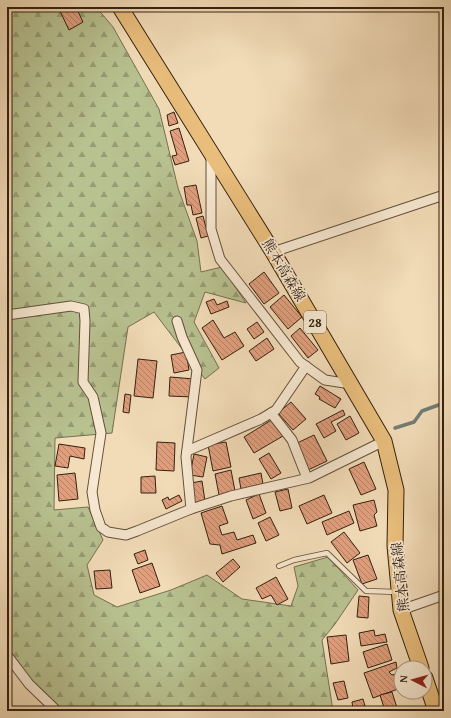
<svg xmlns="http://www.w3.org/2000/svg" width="451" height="718" font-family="'Gentium Book Plus','Noto Serif JP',serif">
<defs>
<pattern id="forest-firs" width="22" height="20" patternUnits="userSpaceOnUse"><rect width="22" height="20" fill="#b8c190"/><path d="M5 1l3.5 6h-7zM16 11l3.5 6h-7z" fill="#969c74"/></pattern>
<pattern id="building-back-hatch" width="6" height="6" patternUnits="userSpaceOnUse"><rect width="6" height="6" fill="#e19f7e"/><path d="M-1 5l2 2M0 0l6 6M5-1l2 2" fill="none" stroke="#b78166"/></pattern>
</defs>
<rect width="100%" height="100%" fill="#f2dcb8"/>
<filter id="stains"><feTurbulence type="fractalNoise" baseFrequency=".005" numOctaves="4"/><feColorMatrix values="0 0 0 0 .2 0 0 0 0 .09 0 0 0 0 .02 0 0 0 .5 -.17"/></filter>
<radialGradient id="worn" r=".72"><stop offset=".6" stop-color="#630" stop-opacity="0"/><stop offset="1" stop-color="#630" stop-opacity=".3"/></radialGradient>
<polygon fill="url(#forest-firs)" stroke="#767050" points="7,7 96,7 113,27 159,109 178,188 197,241 201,272 222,267 246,303 205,292 194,322 219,368 205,379 154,312 128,327 112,433 55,438 54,510 88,507 103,540 87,565 94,595 117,607 171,590 207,575 242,599 291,606 298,586 294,567 328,557 358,590 335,624 322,640 333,711 64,711 31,680 7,648"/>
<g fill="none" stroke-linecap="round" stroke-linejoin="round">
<polyline stroke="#747c75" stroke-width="3.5" points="395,428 414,422 422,411 444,403"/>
</g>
<g fill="url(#building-back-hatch)" stroke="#342010">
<polygon points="62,7 76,7 83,22 69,30 59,9"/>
<polygon points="174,112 178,123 169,126 167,115"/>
<polygon points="179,128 189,161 175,165 172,156 177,155 170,131"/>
<polygon points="196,185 202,213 193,215 191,205 187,205 184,187"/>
<polygon points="203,216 208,236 201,238 196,218"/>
<polygon points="264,272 279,293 264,304 249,284"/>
<polygon points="284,295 302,317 288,329 270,307"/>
<polygon points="214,299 217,305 227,301 229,307 211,314 206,302"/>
<polygon points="213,320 224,338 235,332 244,346 222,360 202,328"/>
<polygon points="257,322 264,332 254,339 247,329"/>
<polygon points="300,328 318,350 308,358 291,336"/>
<polygon points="267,338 274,349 256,361 249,351"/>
<polygon points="186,352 189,370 174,373 171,355"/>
<polygon points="138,359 157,361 153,398 134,396"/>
<polygon points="170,377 194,379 193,397 169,396"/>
<polygon points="320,386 341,399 335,408 319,399 320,397 315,394"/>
<polygon points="125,394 131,395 129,413 123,412"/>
<polygon points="291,402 306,419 293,430 278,413"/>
<polygon points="343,410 345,415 331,422 336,431 324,438 316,424"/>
<polygon points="350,416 359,433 346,440 337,424"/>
<polygon points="273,419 283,436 254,453 244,437"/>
<polygon points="314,435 327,461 308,470 295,444"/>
<polygon points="157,442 175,443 174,471 156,470"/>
<polygon points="226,442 231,467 213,471 208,445"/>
<polygon points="59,444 85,448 84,459 70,456 68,468 55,466"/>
<polygon points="269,453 281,473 271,479 259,459"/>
<polygon points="194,454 207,457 203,477 190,475"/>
<polygon points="364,462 376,489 361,495 349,469"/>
<polygon points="231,470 235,491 219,495 215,474"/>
<polygon points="75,473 78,499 59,501 57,475"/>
<polygon points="261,473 263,484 241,489 239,478"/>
<polygon points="155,476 156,493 141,493 141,477"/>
<polygon points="202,481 205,501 194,503 191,483"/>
<polygon points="288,489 292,508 280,511 275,492"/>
<polygon points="259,494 266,513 253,519 246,500"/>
<polygon points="179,495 182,501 166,509 162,500 168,497 169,500"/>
<polygon points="324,495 332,513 307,524 299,506"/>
<polygon points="374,500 377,512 374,515 377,526 360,531 353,505"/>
<polygon points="222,506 228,523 219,526 222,535 234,532 237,540 253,535 256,543 222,554 220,545 210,544 201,513"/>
<polygon points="349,511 354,523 327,535 322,522"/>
<polygon points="270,517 279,535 266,541 258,523"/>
<polygon points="344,532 360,553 347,563 331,542"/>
<polygon points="145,550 148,560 138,564 134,554"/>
<polygon points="368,555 377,579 362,584 353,560"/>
<polygon points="233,559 240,567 223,582 216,573"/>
<polygon points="152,563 160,586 140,593 132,570"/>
<polygon points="110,570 112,588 96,589 94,571"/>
<polygon points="276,577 288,599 277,605 271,595 262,599 256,588"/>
<polygon points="359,596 369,597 368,618 357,617"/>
<polygon points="374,630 375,636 385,634 387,642 361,646 359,633"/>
<polygon points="346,635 349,661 331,664 327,637"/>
<polygon points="387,644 392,660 368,668 363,652"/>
<polygon points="396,662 397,668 389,672 392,675 399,673 401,677 401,688 373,698 364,673"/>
<polygon points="344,681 348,698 338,700 333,683"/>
<polygon points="392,692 398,711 385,711 380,695"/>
<polygon points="363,699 365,706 353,709 352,702"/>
</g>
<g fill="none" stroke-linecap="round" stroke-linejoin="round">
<g stroke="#644f3a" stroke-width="6">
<polyline id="lane" points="279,566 294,560 327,553 366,591 398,592"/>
</g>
<g stroke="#644f3a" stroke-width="11">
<g id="street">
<polyline points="211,157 211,229 220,259 300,362 325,380 351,384"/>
<polyline points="273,252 444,195"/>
<polyline points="7,315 71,306 84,309 85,321 83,382 93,397 101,433 92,492 95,510 101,527 108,532 126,535 137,531 191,509 231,496 309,478 384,441"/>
<polyline points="177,321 182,337 197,370 186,457 191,509"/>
<polyline points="271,413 292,440 307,478"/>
<polyline points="187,451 261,419 276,410 306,366"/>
<polyline points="401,610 444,595"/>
<polyline points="7,655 29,684 57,711"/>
</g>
</g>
<g stroke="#342010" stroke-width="17">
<g id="primary">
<polyline points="120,7 273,252 384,441 396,490 395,546 401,610 421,668"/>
<polyline points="425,678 436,711"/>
</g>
</g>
<use href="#lane" stroke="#f7e8d1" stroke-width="4.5"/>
<use href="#street" stroke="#f7e8d1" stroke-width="9"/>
<use href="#primary" stroke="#e9be7c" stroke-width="15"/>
</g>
<g text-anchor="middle" stroke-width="3.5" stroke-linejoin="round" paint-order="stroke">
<rect fill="#f7e8d1" stroke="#6e5c4a" stroke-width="1" x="304" y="311" width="22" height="22" rx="3"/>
<g font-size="13" font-weight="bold" fill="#342010">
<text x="315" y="327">28</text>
</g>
<g font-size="14" fill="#342010" stroke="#f7e8d1">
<text transform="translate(284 270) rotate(59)" y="5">熊本高森線</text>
<text transform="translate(400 577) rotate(-96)" y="5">熊本高森線</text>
</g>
</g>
<rect width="451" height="718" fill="none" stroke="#f2dcb8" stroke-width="24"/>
<rect x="8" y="8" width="435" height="702" fill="none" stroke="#342010" stroke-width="2"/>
<rect x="12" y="12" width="427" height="694" fill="none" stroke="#342010"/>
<g transform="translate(413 680) rotate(276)"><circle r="19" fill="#f7e8d1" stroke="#a99884"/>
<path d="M0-3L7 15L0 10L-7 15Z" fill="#8f2418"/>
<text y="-6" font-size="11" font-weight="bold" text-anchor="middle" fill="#342010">N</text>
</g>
<rect width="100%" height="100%" filter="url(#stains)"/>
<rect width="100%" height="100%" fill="url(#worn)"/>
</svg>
